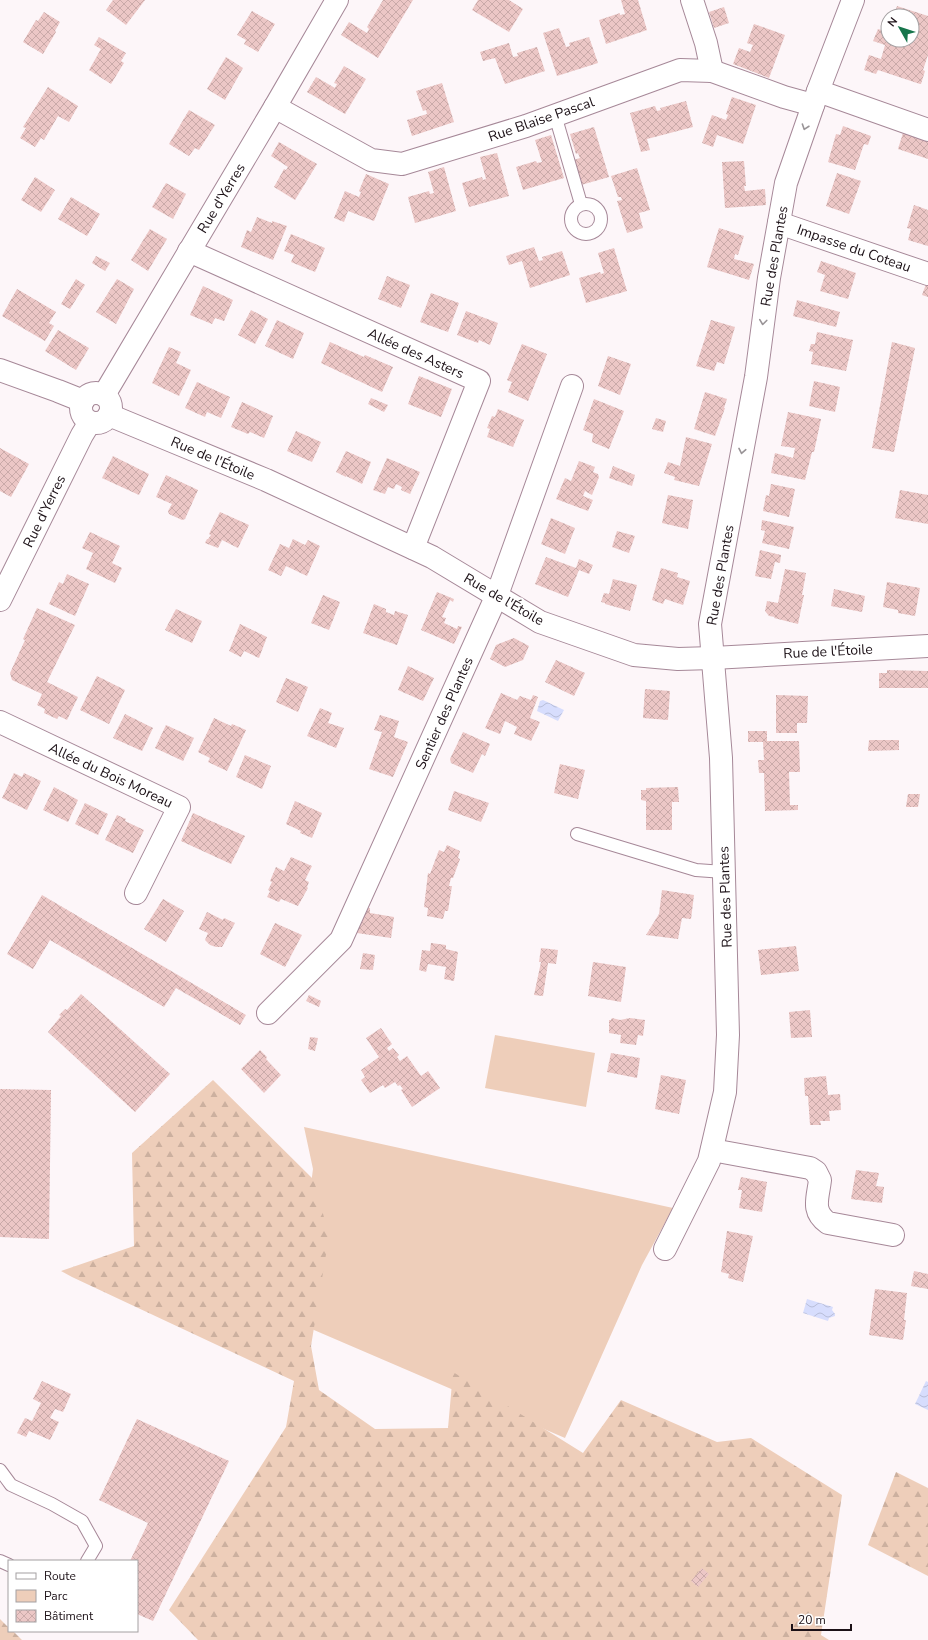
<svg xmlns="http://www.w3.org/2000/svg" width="928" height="1640" font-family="'Nunito Sans',sans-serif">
<defs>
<pattern id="forest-firs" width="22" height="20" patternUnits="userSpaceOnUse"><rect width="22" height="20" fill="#eeceba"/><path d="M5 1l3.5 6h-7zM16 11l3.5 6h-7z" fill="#ccb09f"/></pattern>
<pattern id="water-waves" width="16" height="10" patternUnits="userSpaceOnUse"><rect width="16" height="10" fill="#d7ddfd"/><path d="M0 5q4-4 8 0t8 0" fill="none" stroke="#b8bdd8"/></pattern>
<pattern id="building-cross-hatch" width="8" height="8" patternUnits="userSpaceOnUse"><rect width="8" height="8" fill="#ecc7c6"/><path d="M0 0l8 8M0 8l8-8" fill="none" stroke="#caaaa9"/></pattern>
</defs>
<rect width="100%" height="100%" fill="#fdf6f9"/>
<g fill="#eeceba">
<polygon points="495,1035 595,1053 586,1107 485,1088"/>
<polygon points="304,1127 673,1208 642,1265 565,1438 293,1321 313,1169"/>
</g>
<g fill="url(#forest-firs)">
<polygon points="213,1080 314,1180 329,1236 311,1346 319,1390 375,1429 448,1428 453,1372 583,1453 621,1400 717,1442 751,1438 842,1495 821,1635 829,1640 198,1640 169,1610 286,1427 294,1381 72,1277 61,1271 134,1246 132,1153"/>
<polygon points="896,1472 928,1488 928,1576 868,1545"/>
<polygon points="0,1619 9,1628 9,1631 13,1631 22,1640 0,1640"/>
</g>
<g fill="url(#water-waves)">
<polygon points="543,700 564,710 558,721 537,711 540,701"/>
<polygon points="807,1299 833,1307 832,1310 835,1314 835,1316 829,1318 828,1321 803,1313"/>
<polygon points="926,1381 928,1382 928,1410 915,1404"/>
</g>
<g fill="url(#building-cross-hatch)">
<polygon points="113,0 145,0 126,25 106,10"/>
<polygon points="383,0 413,0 378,58 341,35 349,22 367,33 369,29 367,27"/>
<polygon points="478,0 509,0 523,9 509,32 472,10"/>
<polygon points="621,0 638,0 647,30 606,44 599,20 620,13 620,15 625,14"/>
<polygon points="897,6 928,16 928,55 923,70 925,71 921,84 920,84 878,70 876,74 864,70 869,55 881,59 885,45 873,41 878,29 888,32 888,40 912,40 912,16 894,16"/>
<polygon points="724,7 729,23 714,28 709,12"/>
<polygon points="252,11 275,24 258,52 244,44 246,40 237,35"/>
<polygon points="44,12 60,22 55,31 56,32 43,54 23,42 36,20 38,21"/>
<polygon points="754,24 785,35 769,78 733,64 739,48 750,52 753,45 747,43"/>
<polygon points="559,28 566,47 570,46 569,43 589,37 598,63 557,76 543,33"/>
<polygon points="99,37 126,53 121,61 124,63 111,84 89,70 101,49 94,45"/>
<polygon points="509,43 513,57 518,56 517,53 537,47 545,71 505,84 495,58 483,61 480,52"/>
<polygon points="226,57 243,68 225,100 207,89"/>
<polygon points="344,66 366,79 345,114 307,92 316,77 335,88 337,84 334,83"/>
<polygon points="442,83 454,122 412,136 407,120 427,114 426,110 423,111 416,91"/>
<polygon points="48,87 78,106 69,122 58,116 44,140 41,138 35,147 20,138 26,128 23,127"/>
<polygon points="732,97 756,105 743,144 717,135 713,147 702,143 712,115 726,120 728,115 726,114"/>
<polygon points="686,101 693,127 647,139 650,150 641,152 630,113 655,106 657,111 661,110 660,108"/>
<polygon points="189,110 215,125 199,150 195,148 189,156 169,144"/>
<polygon points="843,126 871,136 868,145 864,144 855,170 828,162 836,134 840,135"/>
<polygon points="594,127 609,177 581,185 574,160 580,158 578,153 576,154 570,134"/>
<polygon points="903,133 928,141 928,159 898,149"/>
<polygon points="551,135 564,178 523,190 516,167 536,161 537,163 542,162 535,140"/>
<polygon points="279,142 317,164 295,200 274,187 284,169 286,170 288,167 271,156"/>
<polygon points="497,153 509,196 469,207 462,183 482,177 483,180 486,179 480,157"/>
<polygon points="744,161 746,186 744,186 745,191 765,189 766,205 725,208 722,162"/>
<polygon points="444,167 456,211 415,223 408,197 429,191 430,194 434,193 428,172"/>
<polygon points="637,168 650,210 639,213 643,228 627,233 617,201 622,200 621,197 618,197 611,176"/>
<polygon points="837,173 861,181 849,214 826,206"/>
<polygon points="366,174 389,184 374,221 348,211 344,222 334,218 345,191 359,197 361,192 359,191"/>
<polygon points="35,177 55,190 41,212 21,200"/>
<polygon points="166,183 186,194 173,219 152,207"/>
<polygon points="71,197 100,214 87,236 58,219"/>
<polygon points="914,205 928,210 928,246 908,240 911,229 907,228"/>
<polygon points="257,217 272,223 272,221 287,226 273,260 241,247 247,230 251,232"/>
<polygon points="719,228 744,236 738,255 735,254 734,259 754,264 749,280 707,267"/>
<polygon points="150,229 167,239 148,271 131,260"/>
<polygon points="291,234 325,248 315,272 291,262 294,255 284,251"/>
<polygon points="534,247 539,261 543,260 542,257 562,251 570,275 530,288 522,261 509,265 506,256"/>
<polygon points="614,248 627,291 586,303 579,278 600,272 601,274 604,273 598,253"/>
<polygon points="96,256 110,263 105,271 92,263"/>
<polygon points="821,261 856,273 848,299 820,291 825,275 817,272"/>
<polygon points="387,276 410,285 401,308 378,299"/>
<polygon points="76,279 85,285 70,309 61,304"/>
<polygon points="117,279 134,289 116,324 96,312"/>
<polygon points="926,284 928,284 928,297 922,295"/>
<polygon points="203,286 233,300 224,321 215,318 212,324 190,315"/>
<polygon points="17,289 56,312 49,323 54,326 45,341 2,316"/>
<polygon points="431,293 459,303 448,332 420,322"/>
<polygon points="797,300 840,312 836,327 793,316"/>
<polygon points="251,310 268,319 255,344 238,335"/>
<polygon points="466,311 498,323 490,345 479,340 478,343 457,335"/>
<polygon points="277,320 304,333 293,359 265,346"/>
<polygon points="711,320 735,327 724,364 717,362 714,371 696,366"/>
<polygon points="58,330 89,348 76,370 45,351"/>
<polygon points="817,332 853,340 846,371 811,364 813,352 809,351 811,344 815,344"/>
<polygon points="330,342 364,357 365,355 393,367 382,392 321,363"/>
<polygon points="892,342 915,348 894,452 872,448"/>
<polygon points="522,344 547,354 528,401 508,392 512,382 507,380"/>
<polygon points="169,347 181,352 176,363 191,370 179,396 152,383"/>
<polygon points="608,356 631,364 620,395 598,386"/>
<polygon points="419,376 452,389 441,417 408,404"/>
<polygon points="814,381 840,387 835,412 809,406"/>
<polygon points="197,382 230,397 221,418 207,412 205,417 185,408"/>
<polygon points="705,392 727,399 724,408 725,408 715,436 694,429"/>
<polygon points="371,398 388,405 384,412 368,404"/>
<polygon points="594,399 624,411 609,449 592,442 593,434 583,430"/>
<polygon points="242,402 273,416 264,438 250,432 248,434 231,427"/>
<polygon points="498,409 524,420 513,447 487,437 490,429 487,428 492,416 495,417"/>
<polygon points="788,412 821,419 814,452 812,452 805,480 771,473 775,453 793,458 795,448 781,446"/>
<polygon points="656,418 666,421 663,432 652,429"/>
<polygon points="296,431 321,442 312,462 287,451"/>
<polygon points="686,437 712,444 699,486 674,480 675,477 664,473 668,462 680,466"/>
<polygon points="0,448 29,464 11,497 0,491"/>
<polygon points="346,451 371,462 362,484 346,476 346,477 336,472"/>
<polygon points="113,456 149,474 139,495 102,478"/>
<polygon points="387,458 420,472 410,494 401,490 402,487 396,484 394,489 388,487 385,494 373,490"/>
<polygon points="579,461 595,467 593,472 598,474 599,477 592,495 585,491 583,496 593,500 588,511 556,499 565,478 571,481"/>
<polygon points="613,466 635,475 632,486 609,478"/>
<polygon points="166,475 198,490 185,519 182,520 169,514 168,511 172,504 156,497"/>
<polygon points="771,484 795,489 789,517 763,511 766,495 769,496"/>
<polygon points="900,490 928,495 928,524 895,518"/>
<polygon points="668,495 693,500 688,529 662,523"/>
<polygon points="220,512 249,525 238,548 222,540 218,548 205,543 207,539 208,539 211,535 209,534"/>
<polygon points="551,518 575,528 565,554 541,544"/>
<polygon points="762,520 794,527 789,549 762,543 765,531 761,530"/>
<polygon points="617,531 635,536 629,553 612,547"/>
<polygon points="90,532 120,546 112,563 122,568 115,583 86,569 93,553 82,548"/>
<polygon points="293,539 305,545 308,540 320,546 307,576 286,566 281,576 268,570 280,544 289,548"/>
<polygon points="760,550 781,555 780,563 775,562 771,579 755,576"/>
<polygon points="546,557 576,568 579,559 593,565 589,574 579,570 568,597 535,584"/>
<polygon points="661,568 678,573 677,577 690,581 683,605 665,599 663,604 652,600"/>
<polygon points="785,569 806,573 802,595 804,595 798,624 774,618 775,617 769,616 765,611 767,601 778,603"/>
<polygon points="67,574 89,584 75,616 49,604 59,582 63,584"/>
<polygon points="613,579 637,585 630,611 605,604 605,603 601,602 604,593 609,594"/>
<polygon points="887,582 920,588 915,616 898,613 898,610 883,607"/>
<polygon points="834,589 865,596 862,612 831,606"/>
<polygon points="437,592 454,599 453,602 450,600 442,617 446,618 444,623 457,629 458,626 462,627 454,644 421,630"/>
<polygon points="323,595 340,602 329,630 311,623"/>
<polygon points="374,604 386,609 386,612 394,615 395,611 408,615 397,645 363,633"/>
<polygon points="37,608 75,625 47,682 78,697 67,720 59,716 57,719 44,713 45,709 37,705 42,694 12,680 10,673 25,640 23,639"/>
<polygon points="176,609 202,621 192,643 165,630"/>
<polygon points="240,624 267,637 259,658 244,651 241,657 229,651"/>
<polygon points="514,638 529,646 523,660 505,667 490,659 496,645"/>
<polygon points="556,660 585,673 574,696 545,682"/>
<polygon points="408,666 434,678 423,701 398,690"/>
<polygon points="887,670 928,671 928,688 879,688 879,673 887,673"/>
<polygon points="97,676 125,690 109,724 80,710"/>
<polygon points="286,678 308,687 298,712 276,702"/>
<polygon points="645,689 670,691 668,720 643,718"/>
<polygon points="501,693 517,700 520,696 531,700 533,695 538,697 530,718 540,722 531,741 514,734 517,727 505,721 500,734 485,728"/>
<polygon points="776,695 808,696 807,723 797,723 797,733 776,733"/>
<polygon points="320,708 332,713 328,723 344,728 336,748 307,736"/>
<polygon points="125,714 153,728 142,751 113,738"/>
<polygon points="380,715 399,721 394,737 408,742 393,777 369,769 382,732 374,730"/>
<polygon points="214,718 231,726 232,724 246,730 227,771 208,762 210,758 198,752"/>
<polygon points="166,725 194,738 183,761 155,748"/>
<polygon points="748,731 767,731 767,741 799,741 800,772 789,772 790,805 798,805 798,810 765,811 764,773 759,773 758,760 764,760 763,742 748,742"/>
<polygon points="463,732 490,744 485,756 482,754 473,773 451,763 450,759"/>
<polygon points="869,740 899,740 899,750 868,751"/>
<polygon points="245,755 271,766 262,789 236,777"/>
<polygon points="560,764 585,770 578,799 554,793"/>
<polygon points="14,773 22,777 24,773 41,781 27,810 2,798"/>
<polygon points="54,787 78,800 68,822 43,810"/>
<polygon points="678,787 679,802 672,802 672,830 646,830 646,801 641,800 641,790 646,790 646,788"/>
<polygon points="454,791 489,803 481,822 448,810"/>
<polygon points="908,794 920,794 918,807 906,807"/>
<polygon points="295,801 322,813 312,838 300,833 301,831 286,824"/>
<polygon points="85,803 108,814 98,835 75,824"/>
<polygon points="193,813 245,836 231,864 181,841"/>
<polygon points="117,815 126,819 125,821 144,830 133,853 105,840"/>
<polygon points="447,845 460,851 458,858 460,859 453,878 451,878 449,886 452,886 448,911 445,911 443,919 427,916 428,908 424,907 428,873 430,874 439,850 444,852"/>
<polygon points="291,857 312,866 305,880 309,882 307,887 308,888 298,906 281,899 279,902 267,897 270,891 268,890 272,882 270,881 276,867 284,871"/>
<polygon points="662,890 694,895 691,919 682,918 678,939 646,935 659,914"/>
<polygon points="42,895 246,1015 240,1025 176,988 164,1007 50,940 33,969 7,954"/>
<polygon points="163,899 184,911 166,942 144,929"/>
<polygon points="364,907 370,908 370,913 394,917 391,938 350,932"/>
<polygon points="207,912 223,920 224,918 235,923 222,947 216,947 210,945 205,940 208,933 199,929"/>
<polygon points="275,923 302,935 285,967 260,954"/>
<polygon points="431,943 446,945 446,949 458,952 454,981 444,979 446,967 428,964 426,972 419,970 422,950 430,951"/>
<polygon points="796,946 799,971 761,975 758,950"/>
<polygon points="541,948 558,950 556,964 548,963 543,996 534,995 541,962 539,962"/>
<polygon points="363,953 375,955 373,970 360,969"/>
<polygon points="593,962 626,967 621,1002 588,996"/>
<polygon points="81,994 170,1074 135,1112 48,1032 61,1016 59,1015 65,1009 67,1010"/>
<polygon points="309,995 321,1001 319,1007 306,1001"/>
<polygon points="810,1010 812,1037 791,1038 789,1012"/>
<polygon points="612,1018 620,1020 630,1018 645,1020 643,1036 638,1035 636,1045 620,1043 621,1035 609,1033 609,1020 611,1020"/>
<polygon points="381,1028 392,1044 387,1048 389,1051 393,1048 399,1055 397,1057 400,1061 407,1056 421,1076 428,1071 440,1088 412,1107 401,1090 403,1089 400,1085 398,1086 395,1082 385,1088 383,1085 370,1093 361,1080 365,1077 361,1070 379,1057 366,1038"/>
<polygon points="310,1037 318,1038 315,1051 308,1049"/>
<polygon points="260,1050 267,1057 266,1059 281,1075 264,1093 241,1069"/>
<polygon points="611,1053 640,1058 637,1078 607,1072"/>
<polygon points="661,1075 686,1080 679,1114 655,1109"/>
<polygon points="826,1076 828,1095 840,1094 841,1110 829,1111 830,1121 820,1121 821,1125 810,1125 808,1096 805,1096 804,1078"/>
<polygon points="0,1089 51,1090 49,1239 0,1237"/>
<polygon points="856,1170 879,1173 876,1186 884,1187 882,1203 851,1199"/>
<polygon points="741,1177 767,1182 762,1212 739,1208 742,1190 738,1190"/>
<polygon points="727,1231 753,1236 743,1282 728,1278 729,1274 721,1272"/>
<polygon points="914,1271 928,1274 928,1289 911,1286"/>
<polygon points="875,1289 907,1293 904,1320 906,1320 903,1340 869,1335"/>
<polygon points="42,1381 71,1394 63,1412 55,1409 50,1418 59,1422 50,1440 29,1431 26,1437 17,1433 25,1418 32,1421 41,1403 33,1399"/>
<polygon points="137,1419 229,1461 153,1621 137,1614 137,1561 130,1561 148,1523 99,1500"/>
<polygon points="702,1568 709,1574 698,1587 691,1581"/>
</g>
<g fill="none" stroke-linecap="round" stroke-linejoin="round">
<g stroke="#a68898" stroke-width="14">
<g id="service">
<polyline points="555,115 581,204"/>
<circle cx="586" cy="219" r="15"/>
<polyline points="577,834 696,870 724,872"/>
<polyline points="0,1470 11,1485 52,1504 82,1521 96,1546 87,1561"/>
<polyline points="0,1561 9,1565"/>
</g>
</g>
<g stroke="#a68898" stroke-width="24">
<g id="minor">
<polyline points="692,0 706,43 712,71"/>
<polyline points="818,91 928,130"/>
<polyline points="275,107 371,160 402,164 526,126 680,70 712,71 784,97 813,105"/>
<polyline points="779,223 928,274"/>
<polyline points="189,251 479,381 413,548"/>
<polyline points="0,370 58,391 83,401"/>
<circle cx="96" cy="408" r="15"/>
<polyline points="104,395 275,107 337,0"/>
<polyline points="109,415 266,480 432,557 540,622 634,655 678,659 713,658 928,646"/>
<polyline points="0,600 82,435 90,422"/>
<polyline points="0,722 179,807 136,893"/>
<polyline points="268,1013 341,940 497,595 572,386"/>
<path d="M712,1150L810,1168L816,1172L820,1180C818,1198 811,1211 828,1223L893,1235"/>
<polyline points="665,1249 709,1161 725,1092 728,1035 721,758 710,624 756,377 769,278 786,183 818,91 853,0"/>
</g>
</g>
<use href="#service" stroke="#fff" stroke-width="12"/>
<use href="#minor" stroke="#fff" stroke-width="22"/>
</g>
<defs><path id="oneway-chevron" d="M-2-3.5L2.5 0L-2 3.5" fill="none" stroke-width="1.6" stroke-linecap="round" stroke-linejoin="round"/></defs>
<g stroke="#999497">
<use href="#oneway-chevron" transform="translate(805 127) rotate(109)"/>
<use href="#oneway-chevron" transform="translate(763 322) rotate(97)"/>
<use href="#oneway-chevron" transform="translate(742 451) rotate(101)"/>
</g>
<g text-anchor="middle" stroke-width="4" stroke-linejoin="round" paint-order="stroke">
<g font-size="14" fill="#1c1117" stroke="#fff">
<text transform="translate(541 119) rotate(-19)" y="5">Rue Blaise Pascal</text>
<text transform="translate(221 198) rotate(-59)" y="5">Rue d'Yerres</text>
<text transform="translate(854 248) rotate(19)" y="5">Impasse du Coteau</text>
<text transform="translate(774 256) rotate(-80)" y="5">Rue des Plantes</text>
<text transform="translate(416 353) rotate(24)" y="5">Allée des Asters</text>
<text transform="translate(213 458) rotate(23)" y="5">Rue de l'Étoile</text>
<text transform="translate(44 511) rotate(-64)" y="5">Rue d'Yerres</text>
<text transform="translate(720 575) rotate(-80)" y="5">Rue des Plantes</text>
<text transform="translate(504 599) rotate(30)" y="5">Rue de l'Étoile</text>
<text transform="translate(828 651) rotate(-3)" y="5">Rue de l'Étoile</text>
<text transform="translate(444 713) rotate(-66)" y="5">Sentier des Plantes</text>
<text transform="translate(111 775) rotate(25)" y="5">Allée du Bois Moreau</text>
<text transform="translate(725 897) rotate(-92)" y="5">Rue des Plantes</text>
</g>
</g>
<rect x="8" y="1560" width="130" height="72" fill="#ffffff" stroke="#a4a0a2"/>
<rect x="16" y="1573" width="20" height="6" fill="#ffffff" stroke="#a4a0a2"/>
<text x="44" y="1580" font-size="12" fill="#1c1117">Route</text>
<rect x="16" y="1590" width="20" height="12" fill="#eeceba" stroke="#a4a0a2"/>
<text x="44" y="1600" font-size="12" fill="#1c1117">Parc</text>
<rect x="16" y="1610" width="20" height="12" fill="url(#building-cross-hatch)" stroke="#a4a0a2"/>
<text x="44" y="1620" font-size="12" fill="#1c1117">Bâtiment</text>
<g transform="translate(900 28) rotate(309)"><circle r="19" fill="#ffffff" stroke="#a4a0a2"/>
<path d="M0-3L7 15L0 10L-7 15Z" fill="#16754b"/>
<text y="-6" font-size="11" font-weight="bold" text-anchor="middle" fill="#1c1117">N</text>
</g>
<path d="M792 1624v6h59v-6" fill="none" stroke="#1c1117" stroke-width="2"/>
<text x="798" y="1624" font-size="12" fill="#1c1117" stroke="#ffffff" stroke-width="3" paint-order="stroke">20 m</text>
</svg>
